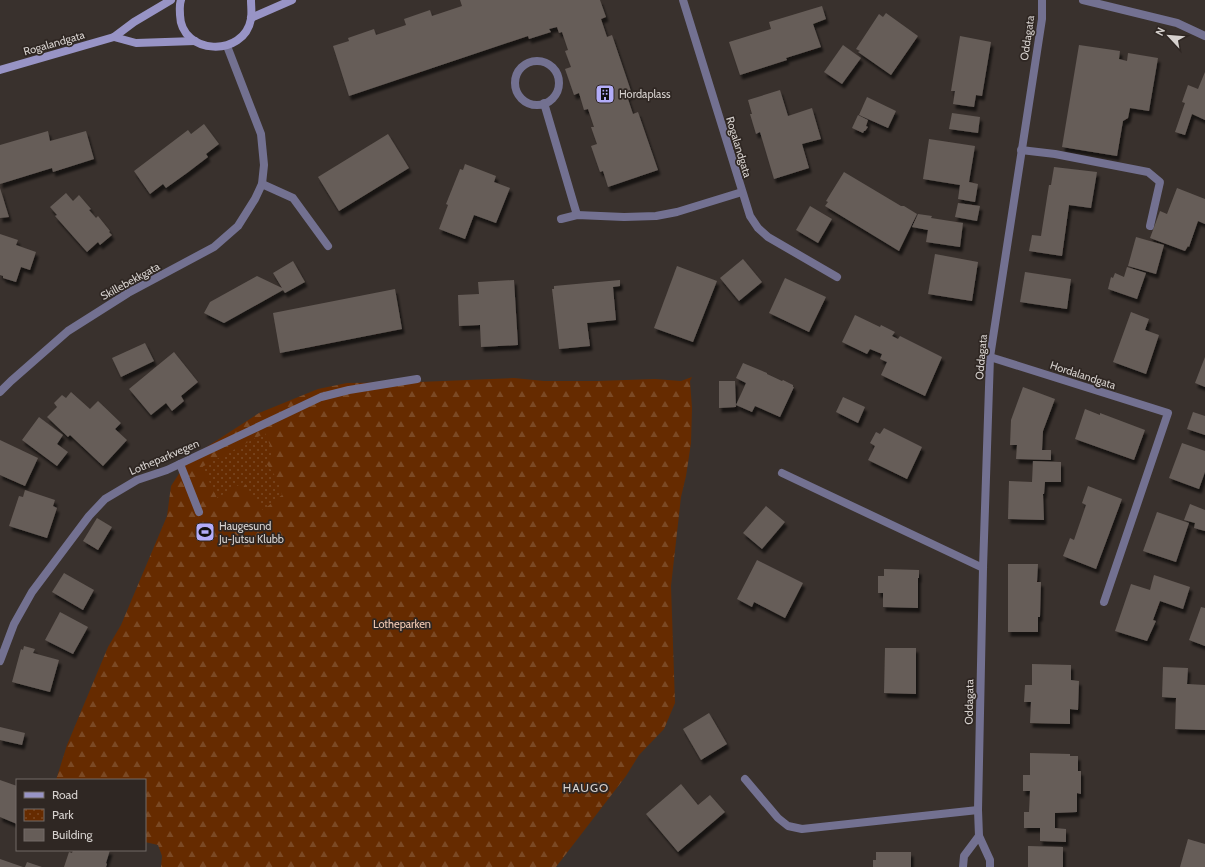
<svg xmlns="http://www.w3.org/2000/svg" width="1205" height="867" font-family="Cabin,sans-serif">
<defs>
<pattern id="forest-firs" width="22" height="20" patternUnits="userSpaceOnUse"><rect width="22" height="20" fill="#662b00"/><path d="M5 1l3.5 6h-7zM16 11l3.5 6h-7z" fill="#7b4924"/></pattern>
<pattern id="park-dots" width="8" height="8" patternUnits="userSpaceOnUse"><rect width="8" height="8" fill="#662b00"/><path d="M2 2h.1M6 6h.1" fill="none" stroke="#7b4924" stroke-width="1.8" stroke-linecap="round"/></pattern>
<filter id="shadow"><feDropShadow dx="2.5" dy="4.5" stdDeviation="1" flood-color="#0009"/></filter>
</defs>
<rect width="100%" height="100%" fill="#39312d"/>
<polygon fill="url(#forest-firs)" points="692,377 690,381 692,408 691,443 686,476 681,497 671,586 675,703 664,729 639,755 626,776 556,867 161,867 162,856 158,845 145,842 145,780 56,780 67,745 108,647 121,625 167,516 171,486 184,466 205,448 259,413 318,389 347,383 419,382 514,378 544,381 597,381 655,379 681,381"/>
<polygon fill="url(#park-dots)" points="265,433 274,455 266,463 278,480 282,495 263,510 253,497 244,482 217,498 202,467"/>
<g fill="#665d58" filter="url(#shadow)">
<polygon points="460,0 600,0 606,17 601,19 607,37 612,35 632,94 627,96 633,114 638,112 658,170 608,187 603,171 600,172 591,146 597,144 591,127 594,127 588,109 584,110 579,93 574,95 565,69 571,67 565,51 568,50 562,32 559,33 557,27 549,29 551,32 529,39 528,36 349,96 333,46 349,41 348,38 374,29 376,35 406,25 404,19 430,10 432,16 462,6"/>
<polygon points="822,6 826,19 813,24 821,47 786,58 787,60 740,75 729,42 771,29 769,22"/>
<polygon points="886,13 918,36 891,75 858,52 860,51 856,49 879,14 883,17"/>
<polygon points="960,36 991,42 982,96 976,95 974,107 953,104 955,91 951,91"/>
<polygon points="843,45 861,58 842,84 824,72"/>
<polygon points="1079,45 1120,51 1119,59 1127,61 1128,53 1158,58 1149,111 1130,108 1128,118 1123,121 1117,156 1062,147"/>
<polygon points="1205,72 1205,120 1192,114 1185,135 1175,132 1185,103 1182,102 1188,85 1198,89"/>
<polygon points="780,90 788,116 812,108 821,139 802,144 809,168 774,179 760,132 756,134 750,114 752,114 748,100"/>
<polygon points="867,97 896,111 888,128 859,115"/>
<polygon points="952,113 980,117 978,133 949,129"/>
<polygon points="858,115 868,120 866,126 868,127 865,131 864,131 863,133 852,128"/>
<polygon points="204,124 219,144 206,154 208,157 187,173 166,188 163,184 150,194 134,171 188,130 191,134"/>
<polygon points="48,131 50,141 86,131 94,159 53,172 52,168 0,184 0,145"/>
<polygon points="388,134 409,168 339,211 318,177"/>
<polygon points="929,139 975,146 969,182 978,184 975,202 958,199 960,185 923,179"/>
<polygon points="465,164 496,176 494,182 510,188 496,223 474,215 465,239 439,229 448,205 446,204 460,169 463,170"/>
<polygon points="1054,167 1097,172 1091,208 1069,205 1062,256 1029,251 1032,235 1041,236 1049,185 1051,185"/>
<polygon points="844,172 901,206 904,206 917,214 899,251 825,206 828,202 826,201"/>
<polygon points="0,188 9,217 0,218"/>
<polygon points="1177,188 1205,199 1205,224 1198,221 1189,247 1188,246 1185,251 1150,238 1160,211 1167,214"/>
<polygon points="66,193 73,201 79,195 91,209 89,210 96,218 98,216 110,231 109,232 112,235 100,245 98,242 87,252 55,216 57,215 50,207"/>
<polygon points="958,203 980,206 977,221 955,217"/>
<polygon points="810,206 832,219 818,243 796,230"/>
<polygon points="918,214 932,216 931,218 963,223 960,247 926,242 928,230 912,227"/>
<polygon points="0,234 18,240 16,245 36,252 30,270 21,267 16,282 3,278 3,276 0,275"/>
<polygon points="1136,237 1164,245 1156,274 1128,266"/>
<polygon points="935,254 978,262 972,301 928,294"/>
<polygon points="743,259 762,282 739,301 720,278"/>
<polygon points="293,261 305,282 285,293 283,290 224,323 204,313 210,302 257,276 282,288 273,273"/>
<polygon points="677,266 717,281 693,342 654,328"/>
<polygon points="1127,267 1146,273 1137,299 1108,289 1111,277 1113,278 1115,273 1124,277"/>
<polygon points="1025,272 1071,279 1067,309 1020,302"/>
<polygon points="785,278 826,297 809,332 769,313"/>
<polygon points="514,280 518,345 481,347 480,325 459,326 458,295 479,294 478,282"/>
<polygon points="620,280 620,286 613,287 616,320 587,323 590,346 559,349 552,289 554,289 554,286"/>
<polygon points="395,289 402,329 280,353 273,313"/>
<polygon points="1131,312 1149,319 1145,330 1159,335 1146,374 1113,362"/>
<polygon points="855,315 880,327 881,325 895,332 892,336 898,339 900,336 942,357 925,396 881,375 887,362 880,359 882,354 870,349 867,354 842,342"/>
<polygon points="145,343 154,361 121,377 112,358"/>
<polygon points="174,352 198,382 181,396 184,401 172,411 166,403 151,415 129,389"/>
<polygon points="1205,357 1205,387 1195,383"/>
<polygon points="743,363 767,373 767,374 782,381 783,380 793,385 793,387 794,387 780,417 755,406 752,412 736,405 746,383 736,378"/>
<polygon points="719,381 735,381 736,407 719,408"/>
<polygon points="1023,387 1055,399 1043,431 1042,450 1051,450 1051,460 1016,459 1017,445 1010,445 1011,420"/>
<polygon points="71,392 90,409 98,401 121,423 115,429 127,440 103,466 70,435 68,437 47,417 57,407 54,403 62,395 66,398"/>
<polygon points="843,397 865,407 858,423 836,412"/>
<polygon points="1085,409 1100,415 1100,413 1145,430 1134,460 1075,439"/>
<polygon points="1193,412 1205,416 1205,435 1187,429"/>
<polygon points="39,417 63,435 57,444 68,452 57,466 22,440"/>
<polygon points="884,428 922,447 907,479 868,460 875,446 870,443 876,432 880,434"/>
<polygon points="0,440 38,458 25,486 0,475"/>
<polygon points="1182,443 1205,451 1205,472 1199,489 1169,478"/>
<polygon points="1033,461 1061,462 1061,482 1045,482 1044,494 1043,494 1044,520 1008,519 1009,481 1032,482"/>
<polygon points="1088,486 1122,499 1096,569 1063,556 1070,538 1074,540 1086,505 1082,503"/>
<polygon points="25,490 55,500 53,506 57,508 47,538 9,526 19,496 23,497"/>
<polygon points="1190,504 1205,510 1205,531 1194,528 1195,523 1184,520"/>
<polygon points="766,506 785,522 762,549 743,533"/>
<polygon points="1157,512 1189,523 1176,562 1143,551"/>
<polygon points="97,518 112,527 98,550 83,541"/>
<polygon points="757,560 803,583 785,618 754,602 752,607 737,599"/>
<polygon points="1008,564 1038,564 1037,582 1041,582 1040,617 1038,617 1038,632 1008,632"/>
<polygon points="884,569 919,570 919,578 918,578 918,608 883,607 883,593 878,593 878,576 884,576"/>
<polygon points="64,573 94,590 83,610 52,592"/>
<polygon points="1154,575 1190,587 1183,609 1160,601 1153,620 1156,621 1147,641 1115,631 1131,584 1150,590"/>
<polygon points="1201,607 1205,608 1205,646 1189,640"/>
<polygon points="60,612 88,627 73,654 45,640"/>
<polygon points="24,646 35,649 33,653 59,660 50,692 12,682 21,649 23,650"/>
<polygon points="885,648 916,648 916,694 884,693"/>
<polygon points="1032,664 1071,665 1071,680 1079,681 1078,710 1070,709 1070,724 1030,723 1031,702 1024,702 1025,685 1032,685"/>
<polygon points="1163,667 1188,668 1187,684 1205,685 1205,730 1175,729 1176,698 1162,697"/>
<polygon points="709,713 727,744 701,760 683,729"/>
<polygon points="0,727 25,733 22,745 0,740"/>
<polygon points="1030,753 1070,754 1070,756 1078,756 1078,771 1081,771 1081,794 1077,793 1077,812 1055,813 1055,828 1066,829 1066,842 1040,841 1040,828 1024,828 1024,812 1029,812 1030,791 1023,791 1023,775 1030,775"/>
<polygon points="0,780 17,786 17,824 0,817"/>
<polygon points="681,784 698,805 710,795 725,812 678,852 646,814"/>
<polygon points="1188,839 1205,844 1205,867 1180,867"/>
<polygon points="1028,846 1063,847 1063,867 1028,867"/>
<polygon points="73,850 110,850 106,863 107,864 106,867 64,867 69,852 72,853"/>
<polygon points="876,852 911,852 911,867 873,867 873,860 876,860"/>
<polygon points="0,859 23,867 0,867"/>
<polygon points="27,862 42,867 25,867"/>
</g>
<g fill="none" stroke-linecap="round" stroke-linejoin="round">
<g stroke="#737191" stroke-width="8">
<circle cx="537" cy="83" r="22"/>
<polyline points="544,103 577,215"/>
<polyline points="1021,150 1055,154 1148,172 1160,182 1150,226"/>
<polyline points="262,184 293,198 328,246"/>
<polyline points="745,779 778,818 788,826 802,829 978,810"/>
<polyline points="963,867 964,856 979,836 990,860 990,867"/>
</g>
<g stroke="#737191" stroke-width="8">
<polyline points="683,0 750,216 758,228 768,237 837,277"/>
<polyline points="1083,0 1177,23 1205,36"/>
<polyline points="561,219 577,215 624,217 656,216 677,212 742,192"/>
<polyline points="990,357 1168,413 1104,602"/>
<polyline points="0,392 11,381 68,331 128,293 214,247 238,226 255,199 262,184 264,165 261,134 227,46"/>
<polyline points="180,464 199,512"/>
<polyline points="782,473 983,568"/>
<polyline points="0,661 14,624 32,592 89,516 105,499 137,480 167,470 321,397 349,390 417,379"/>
<polyline points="979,836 978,810 983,568 990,357 1042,19 1042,0"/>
</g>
<g stroke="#9894c6" stroke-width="8">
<path d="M181,0C179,5 180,10 180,15C181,55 244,58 251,19C252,13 251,6 251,0"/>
<polyline points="251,18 292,0"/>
<polyline points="114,37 136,43 195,41"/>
<polyline points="0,70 114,37 134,22 171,0"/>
</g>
</g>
<defs>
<g id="building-square" transform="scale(1)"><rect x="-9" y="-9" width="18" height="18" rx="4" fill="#b3adf9" stroke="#2f2723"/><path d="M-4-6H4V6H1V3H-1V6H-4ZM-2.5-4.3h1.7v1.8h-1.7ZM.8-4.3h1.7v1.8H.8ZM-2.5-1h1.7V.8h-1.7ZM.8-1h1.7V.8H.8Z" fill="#111"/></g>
<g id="stadium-square" transform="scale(1)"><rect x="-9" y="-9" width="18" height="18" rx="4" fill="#b3adf9" stroke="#2f2723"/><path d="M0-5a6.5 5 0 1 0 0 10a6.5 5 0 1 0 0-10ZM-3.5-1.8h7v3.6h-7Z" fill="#111"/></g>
</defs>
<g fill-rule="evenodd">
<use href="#building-square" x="605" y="94"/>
<use href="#stadium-square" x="205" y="532"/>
</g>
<g text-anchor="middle" stroke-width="3.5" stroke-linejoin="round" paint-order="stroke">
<g font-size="11" fill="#d6d1ce" stroke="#2f2723">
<text transform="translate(1027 38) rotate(-82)" y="4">Oddagata</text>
<text transform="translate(54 43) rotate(-16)" y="4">Rogalandgata</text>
<text transform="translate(739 147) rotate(73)" y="4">Rogalandgata</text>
<text transform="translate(130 281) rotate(-29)" y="4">Skillebekkgata</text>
<text transform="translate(981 357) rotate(-85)" y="4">Oddagata</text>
<text transform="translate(1083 375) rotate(18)" y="4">Hordalandgata</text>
<text transform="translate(164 457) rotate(-23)" y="4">Lotheparkvegen</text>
<text transform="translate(969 702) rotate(-89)" y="4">Oddagata</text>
</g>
<g font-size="11" fill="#d6d1ce" stroke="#2f2723" text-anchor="start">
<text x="619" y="98">Hordaplass</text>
<text x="219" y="530">Haugesund<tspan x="219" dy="13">Ju-Jutsu Klubb</tspan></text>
</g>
<g font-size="11" fill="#f4cbb5" stroke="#2f2723">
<text x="402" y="628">Lotheparken</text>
</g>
<g font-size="12" letter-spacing="1" fill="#d6d1ce" stroke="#2f2723">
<text x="586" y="792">HAUGO</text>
</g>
</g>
<rect x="16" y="779" width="130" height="72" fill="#2f2723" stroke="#726b67"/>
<rect x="24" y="792" width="20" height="6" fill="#9894c6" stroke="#726b67"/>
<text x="52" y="799" font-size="12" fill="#d6d1ce">Road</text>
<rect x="24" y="809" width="20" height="12" fill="url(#park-dots)" stroke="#726b67"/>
<text x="52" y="819" font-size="12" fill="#d6d1ce">Park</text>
<rect x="24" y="829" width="20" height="12" fill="#665d58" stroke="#726b67"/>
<text x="52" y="839" font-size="12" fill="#d6d1ce">Building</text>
<g transform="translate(1169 36) rotate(296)" stroke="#2f2723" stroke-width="3" paint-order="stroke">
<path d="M0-3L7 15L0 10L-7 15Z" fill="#d6d1ce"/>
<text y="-6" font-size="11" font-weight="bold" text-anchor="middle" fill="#d6d1ce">N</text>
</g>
</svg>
